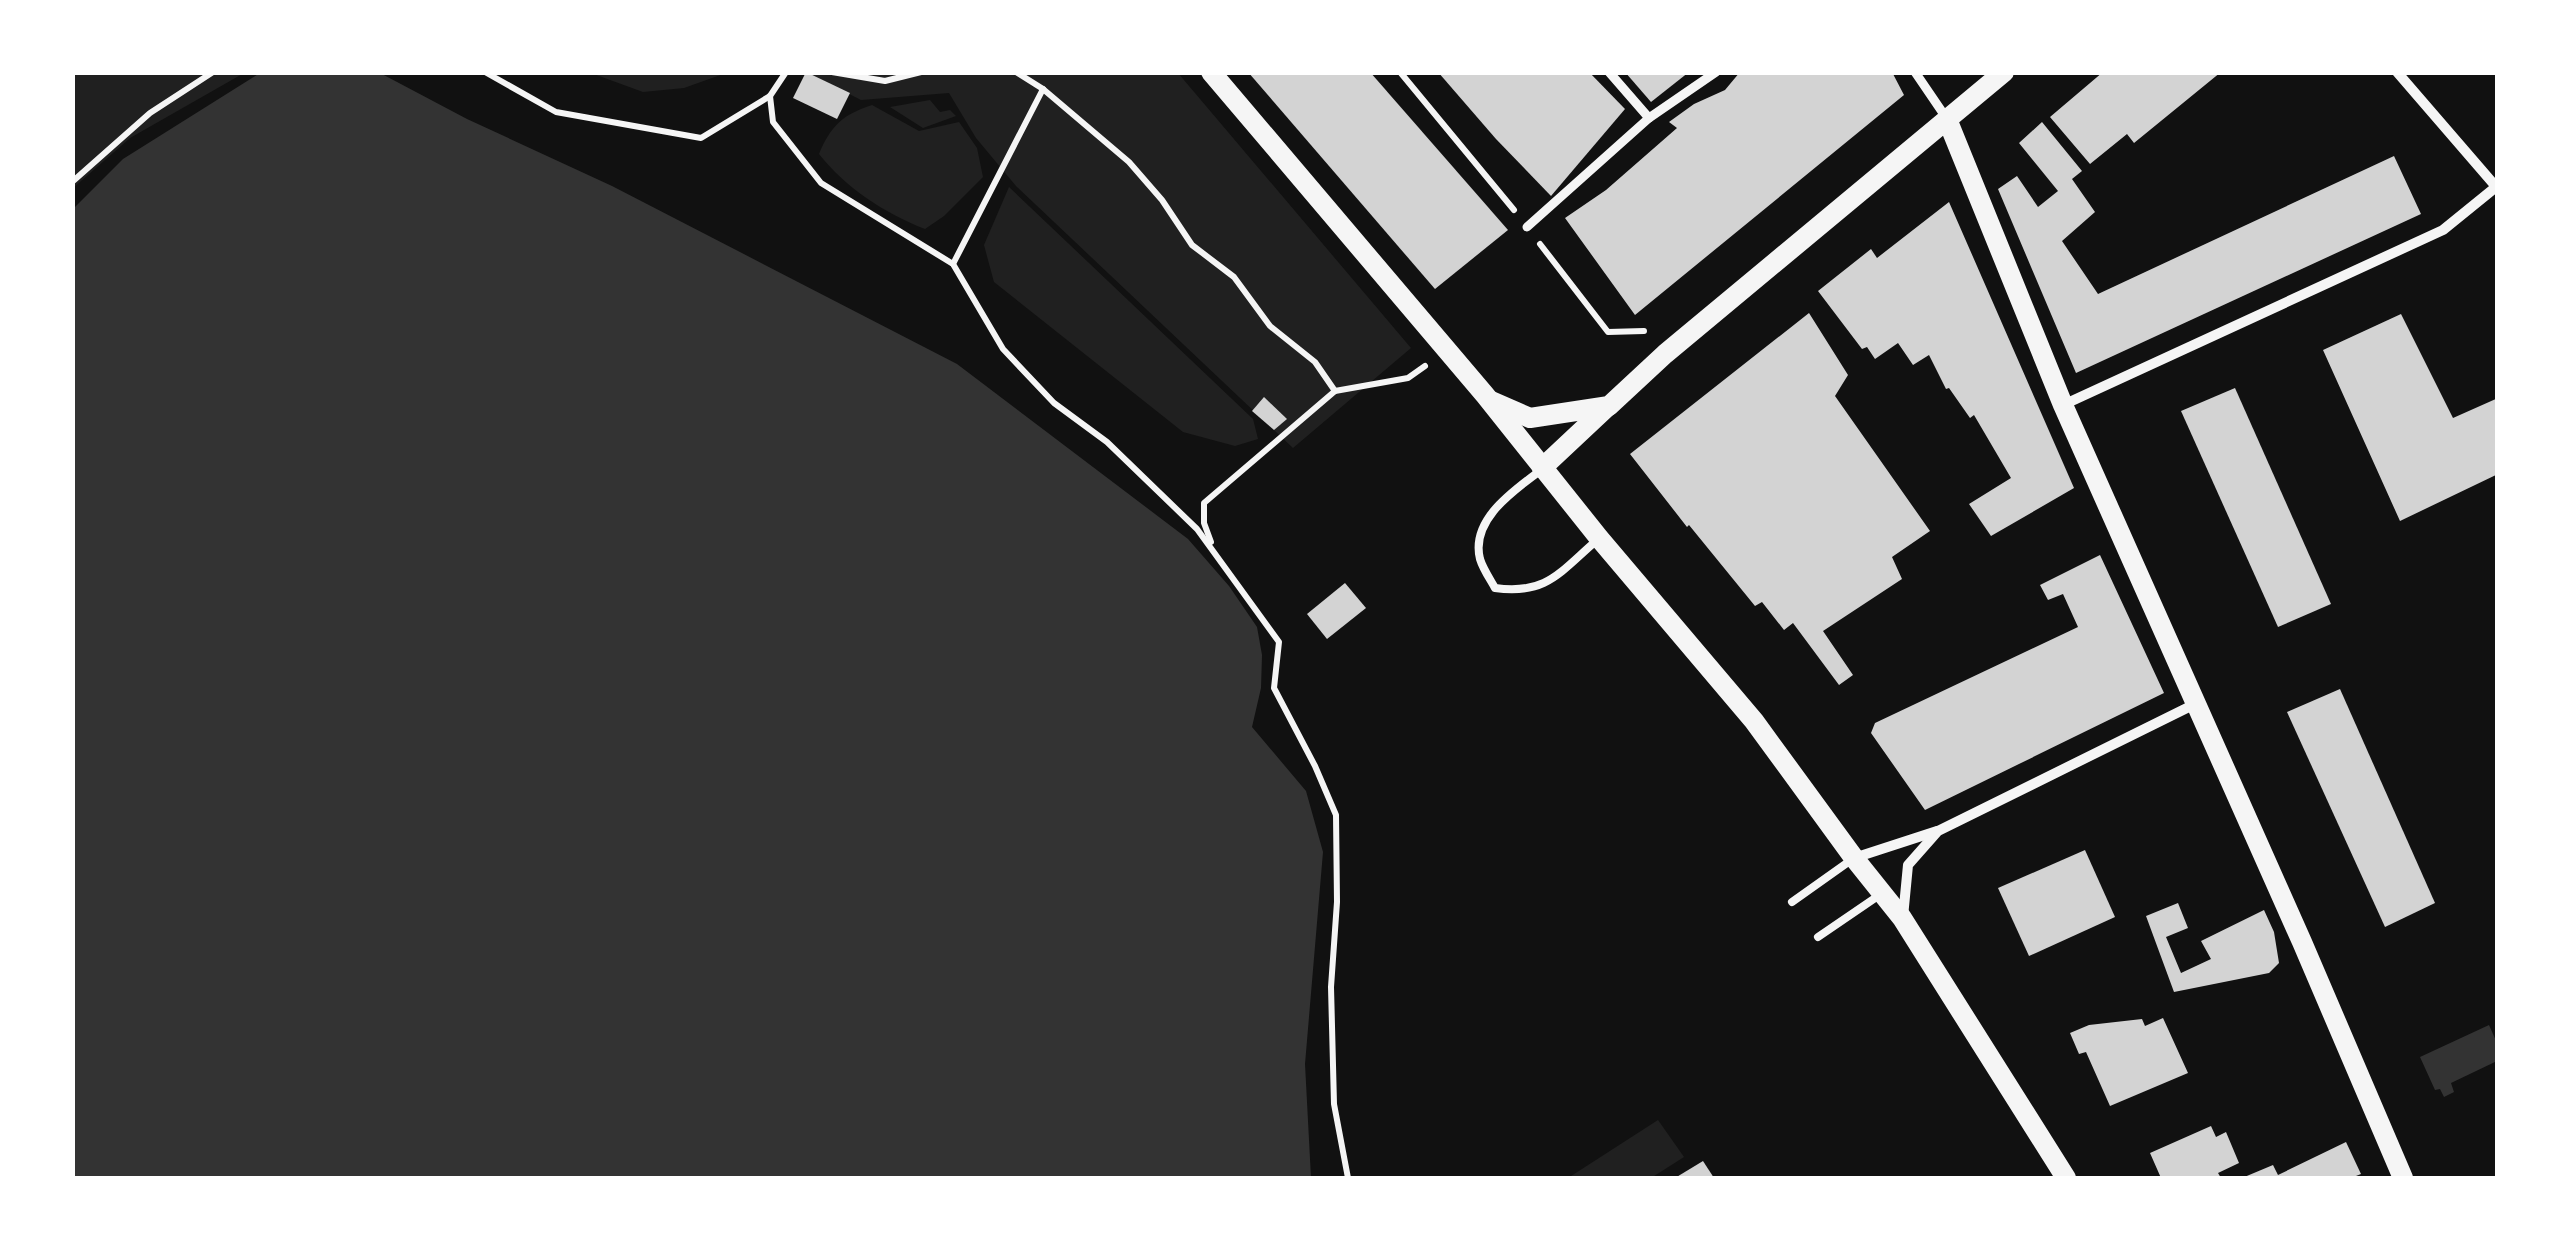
<svg xmlns="http://www.w3.org/2000/svg" width="2570" height="1251" font-family="'Golos Text',sans-serif">
<rect width="100%" height="100%" fill="#111"/>
<g fill="#202020">
<polygon points="73,73 244,73 130,138 73,188"/>
<polygon points="591,73 726,73 684,88 643,92"/>
<polygon points="808,73 1178,73 1411,348 1293,448 1016,186 976,138 949,93 861,100"/>
<polygon points="930,100 940,112 950,110 956,116 923,128 890,107"/>
<path d="M872,105L919,131L959,122L977,148L983,177L944,216L925,229C884,213 846,188 819,154C831,125 844,114 872,105Z"/>
<polygon points="1009,187 1253,419 1258,439 1235,446 1183,432 994,282 984,245"/>
<polygon points="1658,1120 1684,1157 1651,1178 1568,1178"/>
</g>
<g fill="#333">
<polygon points="260,73 380,73 467,119 612,186 957,364 1188,539 1229,586 1257,627 1262,655 1261,688 1252,727 1306,791 1323,852 1305,1064 1311,1178 73,1178 73,209 123,159"/>
<polygon points="2489,1025 2497,1043 2497,1061 2451,1083 2454,1092 2444,1097 2440,1089 2435,1090 2420,1057"/>
</g>
<g fill="#d3d3d3">
<polygon points="806,72 850,93 837,119 793,98"/>
<polygon points="1248,72 1370,72 1508,230 1435,289"/>
<polygon points="1438,72 1589,72 1625,109 1551,196 1496,139"/>
<polygon points="1625,72 1689,72 1651,102"/>
<polygon points="1740,72 1892,72 1904,95 1635,315 1565,218 1606,190 1677,128 1669,122 1694,104 1725,90"/>
<polygon points="2103,72 2221,72 2134,143 2127,134 2090,164 2050,117"/>
<polygon points="2042,122 2082,171 2072,179 2095,212 2062,241 2098,294 2394,156 2421,214 2076,373 1998,189 2017,176 2038,207 2058,191 2019,143"/>
<polygon points="1949,202 2074,488 1991,536 1969,504 2011,478 1974,415 1970,418 1949,388 1946,389 1929,355 1913,365 1898,343 1875,359 1867,347 1862,349 1818,291 1871,249 1877,258"/>
<polygon points="1809,313 1848,375 1835,396 1930,531 1892,557 1902,579 1823,631 1853,675 1839,685 1793,623 1784,630 1762,602 1755,606 1689,525 1687,527 1630,454"/>
<polygon points="2401,314 2453,418 2498,398 2498,474 2400,521 2323,350"/>
<polygon points="2235,388 2331,604 2278,627 2181,411"/>
<polygon points="1264,397 1287,419 1274,430 1252,411"/>
<polygon points="2100,555 2164,693 1925,810 1871,733 1875,723 2078,627 2063,594 2048,600 2040,585"/>
<polygon points="1345,583 1366,608 1327,639 1307,614"/>
<polygon points="2340,689 2435,903 2385,927 2287,712"/>
<polygon points="2085,850 2115,917 2029,956 1998,888"/>
<polygon points="2178,903 2188,928 2166,937 2181,973 2211,959 2201,941 2264,910 2274,932 2279,963 2269,973 2174,992 2146,916"/>
<polygon points="2163,1018 2188,1073 2110,1106 2086,1052 2079,1054 2070,1033 2089,1025 2142,1019 2145,1026"/>
<polygon points="2211,1126 2216,1137 2226,1132 2239,1163 2218,1173 2221,1178 2161,1178 2150,1153"/>
<polygon points="2346,1142 2361,1174 2351,1178 2242,1178 2273,1165 2278,1175"/>
<polygon points="1703,1161 1714,1178 1675,1178"/>
</g>
<g fill="none" stroke-linecap="round" stroke-linejoin="round">
<g stroke="#f5f5f5" stroke-width="6">
<polyline points="485,72 556,112 701,138 770,96 786,72"/>
<polyline points="832,72 885,81 921,72"/>
<polyline points="1016,72 1043,89 1129,162 1162,200 1192,245 1234,277 1270,326 1315,362 1335,391"/>
<polyline points="1400,72 1514,210"/>
<polyline points="770,96 773,122 821,183 953,264 1003,349 1054,403 1107,442 1197,529 1279,642 1274,688 1315,766 1336,815 1337,902 1331,987 1334,1104 1348,1178"/>
<polyline points="72,182 150,113 213,72"/>
<polyline points="1540,244 1608,332 1644,331"/>
<polyline points="953,264 1043,89"/>
<polyline points="1211,542 1204,523 1204,503 1335,391 1408,378 1425,366"/>
</g>
<g stroke="#f5f5f5" stroke-width="8">
<path d="M1541,470C1515,490 1470,519 1480,559C1483,569 1490,579 1495,588C1546,595 1559,573 1596,541"/>
<polyline points="1792,902 1854,858"/>
<polyline points="1818,937 1881,894"/>
</g>
<g stroke="#f5f5f5" stroke-width="9">
<polyline points="1609,72 1649,118"/>
<polyline points="1915,72 1947,119"/>
<polyline points="1527,227 1649,118 1716,72"/>
</g>
<g stroke="#f5f5f5" stroke-width="10">
<polyline points="2397,72 2498,189"/>
<polyline points="2063,405 2443,230 2496,187"/>
<polyline points="1854,858 1937,831"/>
<polyline points="1903,917 1908,865 1938,831 2195,704"/>
</g>
<g stroke="#f5f5f5" stroke-width="20">
<polyline points="1211,72 1485,395 1599,538 1754,721 1854,858 1902,918 2066,1178"/>
<polyline points="1947,119 2063,405 2302,942 2403,1178"/>
<polyline points="1491,401 1530,418 1609,406 1665,354 2004,72"/>
<polyline points="1542,468 1606,408"/>
</g>
</g>
<rect width="2570" height="1251" fill="none" stroke="#ffffff" stroke-width="150"/>
</svg>
